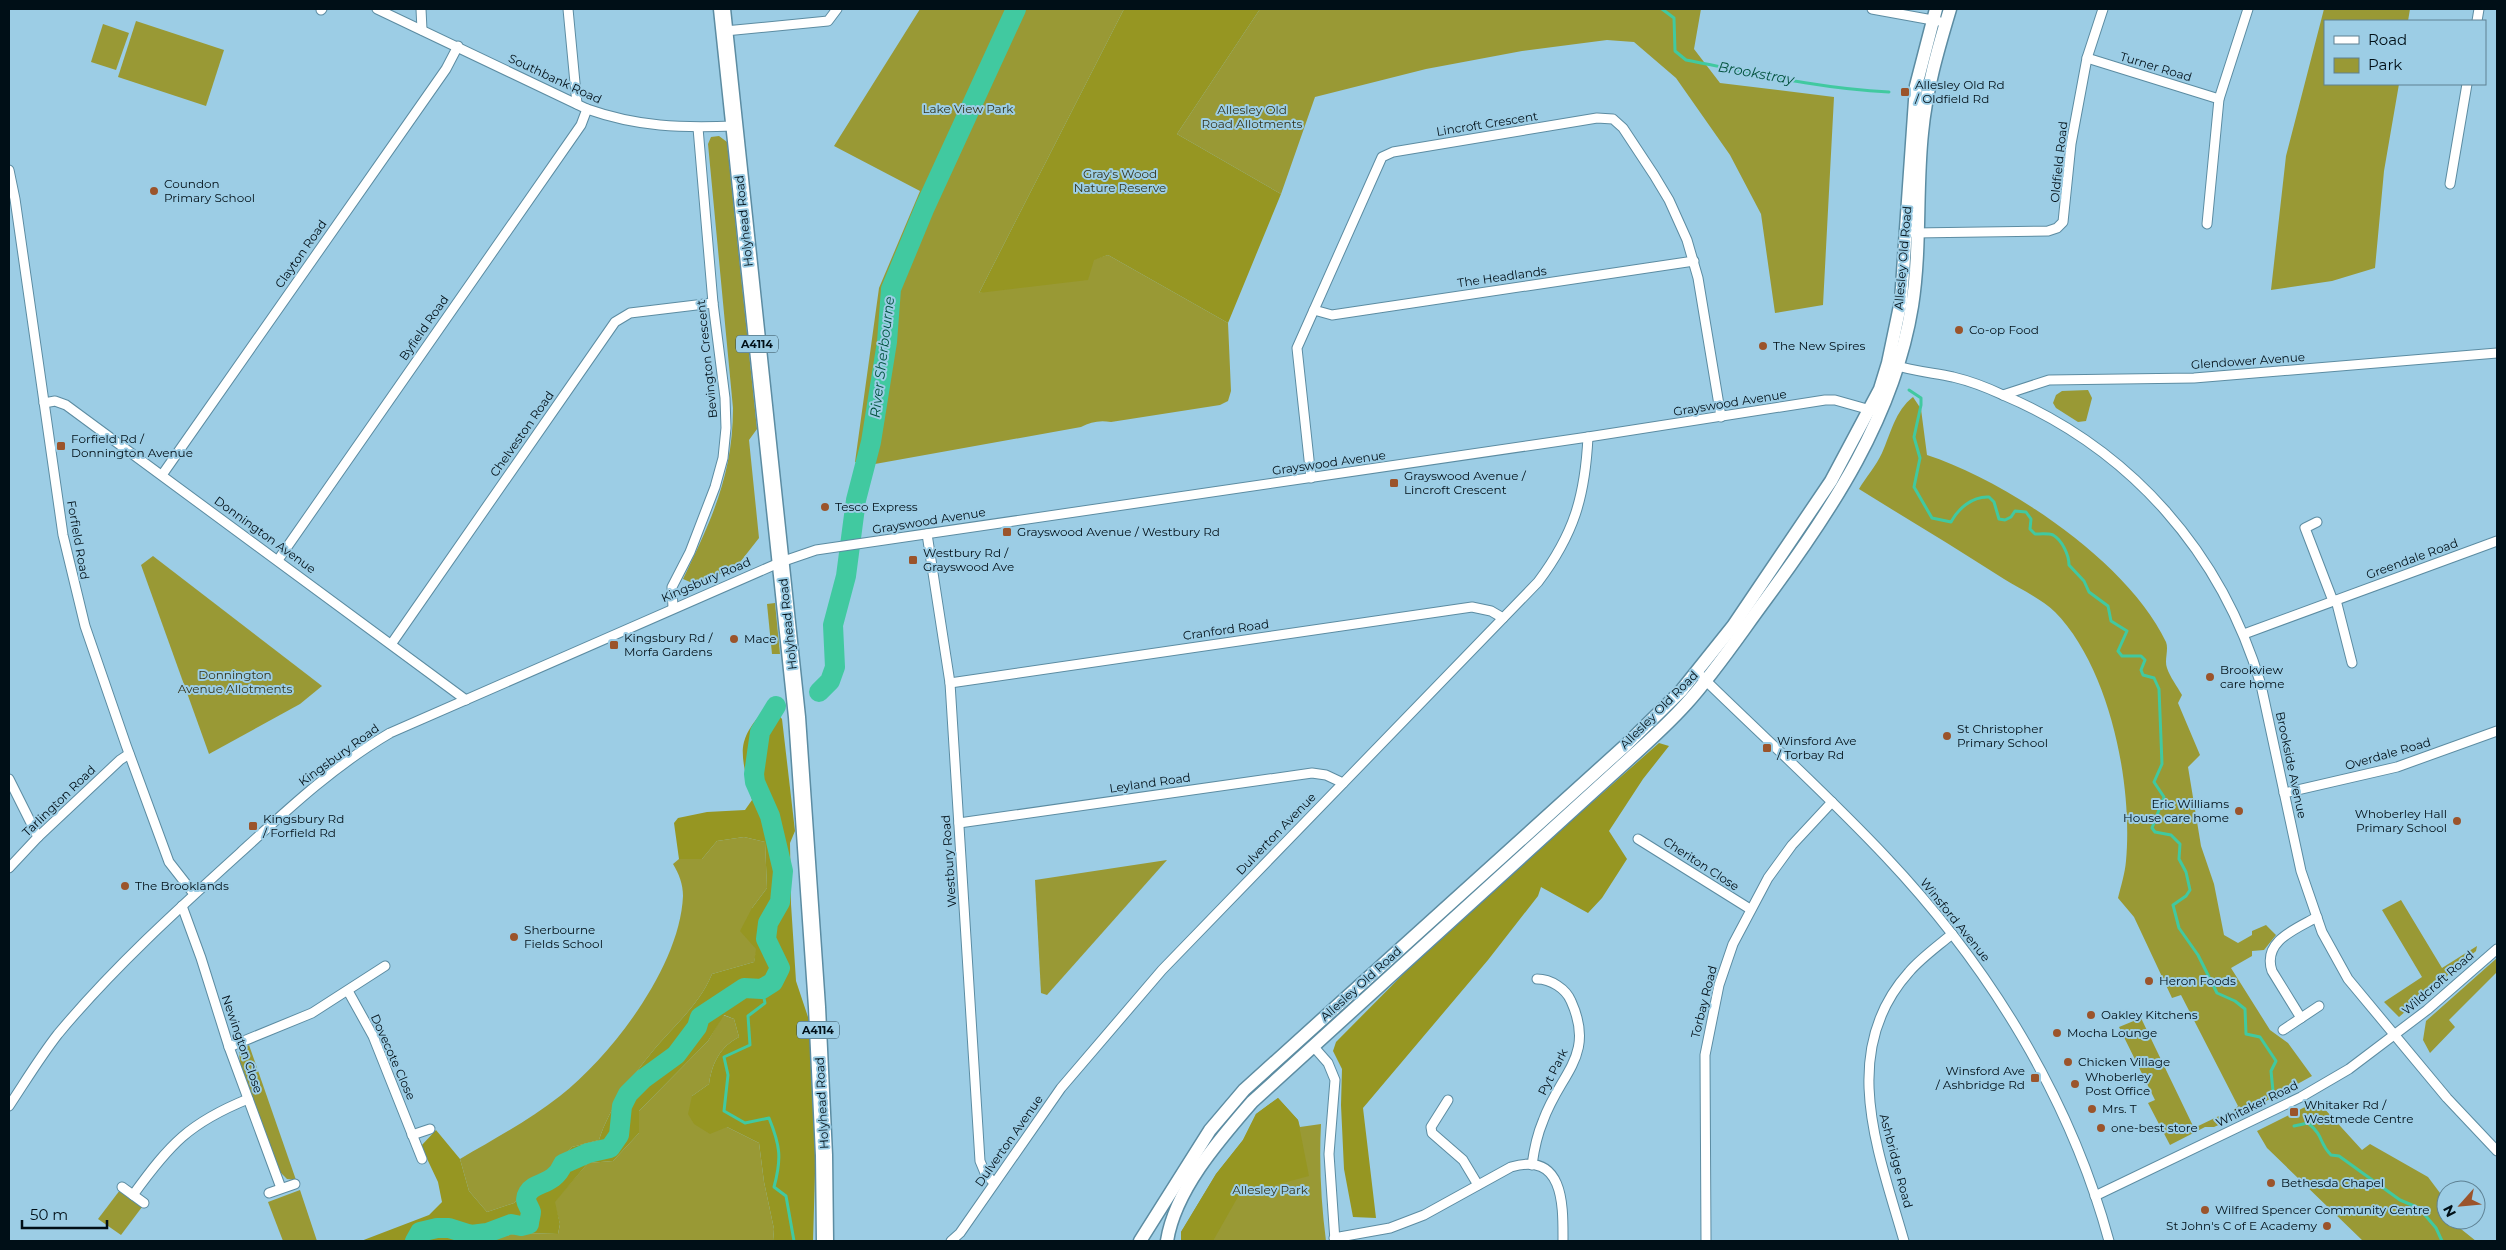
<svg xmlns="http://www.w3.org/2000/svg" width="2506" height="1250" font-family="Montserrat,sans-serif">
<rect width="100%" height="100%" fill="#9ccde5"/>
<g fill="#999935">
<path d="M920,9H1124L979,293L1108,255L1228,323L1231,391L1228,401L1220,405L1111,422C1099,420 1091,422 1081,427L875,464L855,462L879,288L920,191L834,146Z"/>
<polygon points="1260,9 1701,9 1694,49 1720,83 1834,97 1823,305 1775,313 1761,214 1730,155 1676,78 1634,42 1607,40 1522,51 1426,69 1315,97 1281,194 1177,134"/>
<polygon points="2324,9 2410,9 2408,21 2325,21 2325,84 2399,84 2384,171 2375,268 2332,281 2271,290 2286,156"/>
<polygon points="136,21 224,50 206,106 118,77"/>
<polygon points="103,24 129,33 116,70 91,62"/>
<path d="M719,136L727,142L757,429L749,440L759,538L737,566L697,585L683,579C711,521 733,475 733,408L708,144L711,137Z"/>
<polygon points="2088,390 2092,398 2086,421 2078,422 2056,408 2053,403 2056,395 2062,391"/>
<path d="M1913,397L1921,409L1927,455C2009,482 2129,563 2166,642C2169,650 2164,660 2167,668C2170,677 2177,686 2182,695L2178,703L2200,755L2188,767L2201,846L2214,884L2224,935L2238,943L2252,935V931L2266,925L2276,935L2264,950L2252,951V956L2231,968L2270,1030L2288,1043L2312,1076L2237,1117L2233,1111L2238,1106L2181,995L2172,998L2134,917L2118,898C2121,886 2125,873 2126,861C2133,784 2110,668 2055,612C2042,599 2020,589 2004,579C1956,548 1907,519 1859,489C1866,477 1876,466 1882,453C1891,433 1895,411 1913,397Z"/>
<polygon points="153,556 322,686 300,704 209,754 141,565"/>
<polygon points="775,603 780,654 772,654 767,604"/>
<path d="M744,837L765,842L767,888L752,908L757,949L754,962L712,974C700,1003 677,1023 657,1046C635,1072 609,1108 599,1140L572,1147L514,1203L487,1212L469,1191L460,1159C494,1139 528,1121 560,1096C613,1054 680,966 683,896C683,884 679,874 673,864L679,859H702L717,841Z"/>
<polygon points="1167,860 1047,995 1041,993 1035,880"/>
<polygon points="2401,900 2442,968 2477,946 2476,951 2399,1017 2384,1002 2422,977 2382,910"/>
<polygon points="2497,958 2497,972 2449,1020 2455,1027 2430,1053 2423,1040 2426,1021"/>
<path d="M723,1015L734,1019L739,1037C720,1047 712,1063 709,1084L692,1096L727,1127L759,1143L764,1182L774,1229L773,1241H479L520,1233L558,1234L560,1224L554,1202L588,1163L613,1161L639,1133V1111L708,1041Z"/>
<polygon points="2141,1018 2194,1128 2219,1116 2223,1123 2214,1127 2205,1127 2170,1145 2148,1103 2155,1100 2119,1027"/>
<polygon points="249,1045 296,1180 287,1179 279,1171 240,1063 239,1052"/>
<path d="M1278,1098L1298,1120L1300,1127L1321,1124C1319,1164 1321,1202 1326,1241H1181V1232L1216,1174L1243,1140L1256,1114Z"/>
<polygon points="2315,1102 2321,1105 2362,1150 2370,1144 2428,1177 2446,1201 2446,1220 2457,1220 2461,1229 2476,1241 2363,1241 2267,1148 2257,1131"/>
<polygon points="120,1190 142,1207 121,1235 98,1219"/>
<polygon points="300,1190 317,1241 283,1241 268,1202"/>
</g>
<g fill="#969622">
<polygon points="1124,9 1260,9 1177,134 1281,194 1228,323 1108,255 1094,260 1088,280 979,293"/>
<path d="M770,705L782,719L795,831L790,843L791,904L796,981L809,1020L816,1140L813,1241H773L774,1229L764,1182L759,1143L727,1127L710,1134L694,1124L688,1114L692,1096L709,1084C712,1063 720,1047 739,1037L734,1019L724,1015L708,1041L639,1111V1133L613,1161L588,1163L555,1202L560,1224L558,1234L520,1233L479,1241H361L429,1215L442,1202L438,1182L421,1146L436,1130L460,1159L469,1191L487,1212L514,1203L572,1147L599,1140C609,1108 635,1072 657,1046C677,1023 700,1003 712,974L754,962L756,949L740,931L752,908L767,888L765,842L744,837L717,841L702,859H679L674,823L678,818L707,812L745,810L752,800C741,753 733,741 770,705Z"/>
<polygon points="1659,743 1669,746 1643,779 1609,831 1627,859 1602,898 1588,913 1541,887 1538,896 1488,960 1363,1108 1376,1218 1353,1217 1344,1169 1341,1105 1342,1069 1333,1051 1336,1042 1442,935"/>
<polygon points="1278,1098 1298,1120 1309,1176 1239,1195 1213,1241 1181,1241 1181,1232 1216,1174 1243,1140 1256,1114"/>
</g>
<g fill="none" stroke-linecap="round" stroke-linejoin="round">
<g stroke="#41c9a0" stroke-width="3">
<path d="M1662,9L1674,18L1675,51L1686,60C1753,73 1821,89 1889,92"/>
<path d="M1909,390L1921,398V405L1914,437L1920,458L1914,487L1932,518L1951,522C1958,509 1972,496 1989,497L1994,502L1999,519L2005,520L2011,517L2015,511L2026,512L2031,519L2030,529L2035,534C2040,534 2048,533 2053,535C2062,540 2069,555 2069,565L2084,581L2089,592L2108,606L2111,621L2127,631L2118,651L2122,656H2141L2145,660L2141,670L2143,675L2154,678L2159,689L2162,764L2154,782L2164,797L2152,828L2155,832L2171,835L2180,844L2179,859L2186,872L2190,890L2186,896L2173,905L2179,928L2198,955L2217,993L2235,1001L2245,1009L2246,1034L2260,1037L2276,1061L2271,1071L2273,1091"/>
<path d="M762,989L765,1003L748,1016L750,1045L724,1057L728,1075L724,1111L745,1123L769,1118C780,1145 782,1158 774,1187L786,1196L794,1241"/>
<path d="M2294,1126L2308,1123C2325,1137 2318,1142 2331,1155L2339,1156L2400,1200L2419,1208L2436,1228L2442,1241"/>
</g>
<g stroke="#41c9a0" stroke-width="20">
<polyline points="819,692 830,681 835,667 833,625 846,576 856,500 871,442 887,342 891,289 925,207 1016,9"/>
<path d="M415,1241L420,1232L437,1228H449L471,1235L487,1233L511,1224L521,1226L529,1224C529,1220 531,1215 531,1212C529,1205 523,1201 528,1193C535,1181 554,1186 563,1164L588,1153L610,1148L619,1135L622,1106L628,1094L643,1079L676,1055L697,1027L700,1017L744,988L762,989L773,982L780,968L766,939L768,923L780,902L783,871L770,816L755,782L754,774L760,732L776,706"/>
</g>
<g stroke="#5c8ca2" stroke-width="11">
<g id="street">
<path d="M377,9L587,109C638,127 681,128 734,126"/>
<polyline points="421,9 422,30"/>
<polyline points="568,9 577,104"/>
<polyline points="1872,9 1938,21"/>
<polyline points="321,10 322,9"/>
<polyline points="2477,21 2479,9"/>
<polyline points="725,31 828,21 837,9"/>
<polyline points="2087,58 2219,99"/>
<polyline points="9,170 15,199 63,535 85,626 126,745 169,862 194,894"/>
<polyline points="2450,184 2467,84"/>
<polyline points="2207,224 2219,99 2248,9"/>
<polyline points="1914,233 2048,231 2057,228 2063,222 2071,144 2087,58 2103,9"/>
<polyline points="1314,310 1332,315 1694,261"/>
<path d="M1894,365C1913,371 1934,373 1953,377C1970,381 1988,388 2003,395C2131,449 2222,553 2261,685L2301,871L2322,932L2348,979L2447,1098L2497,1151"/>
<polyline points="2003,395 2049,380 2194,378 2497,353"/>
<polyline points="44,403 55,401 66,405 466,700"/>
<polyline points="162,475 446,69 458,46"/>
<polyline points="1311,478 1297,348 1382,157 1393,152 1597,118 1613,119 1623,128 1654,175 1669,200 1687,240 1698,278 1721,417"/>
<polyline points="2317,522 2305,528 2333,601"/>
<polyline points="927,534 950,683 980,1161 985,1173 994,1183"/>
<polyline points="278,560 581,125 587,109"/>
<polyline points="2336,600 2352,663"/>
<polyline points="673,608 672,587 690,552 715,487 723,458 726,428 725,398 713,303 698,128"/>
<polyline points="2244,634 2497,541"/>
<polyline points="392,643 615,322 630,313 713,303"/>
<path d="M1697,672C1760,734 1826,793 1886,857C1988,965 2070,1097 2109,1241"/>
<polyline points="950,683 1472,607 1491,611 1503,618"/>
<polyline points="9,779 38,837"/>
<polyline points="2284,793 2397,767 2497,731"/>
<polyline points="959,823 1312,773 1326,775 1343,783"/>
<polyline points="1638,839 1750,909"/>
<polyline points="9,868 38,837 120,760 129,754"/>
<polyline points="182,906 201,958 229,1047 281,1188"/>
<polyline points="348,991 373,1036 422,1159"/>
<polyline points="2301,1018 2319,1006"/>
<path d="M2283,1030L2301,1018L2272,971C2262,941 2296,929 2317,917"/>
<polyline points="1313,1046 1328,1063 1335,1080 1329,1154 1335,1241"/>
<polyline points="229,1047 312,1013 385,966"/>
<polyline points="1448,1100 1431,1127 1432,1133 1463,1160 1478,1185"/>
<path d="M9,1106C25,1082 40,1057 58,1034C112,969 177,910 240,853C287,810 335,765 390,733L781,562L816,550L1588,437L1825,400H1835L1874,411"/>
<polyline points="412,1135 430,1129"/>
<path d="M1532,1165C1534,1150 1537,1135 1543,1121C1560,1073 1596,1056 1571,1001C1566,989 1551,979 1537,979"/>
<polyline points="122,1187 144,1203"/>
<polyline points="269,1193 295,1184"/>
<path d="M133,1195C170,1144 189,1123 248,1099"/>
<polyline points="2095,1196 2301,1097 2349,1069 2427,1010 2497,949"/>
<path d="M1334,1238L1390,1228L1424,1215L1511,1167C1565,1151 1563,1207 1563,1241"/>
<path d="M951,1241L960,1233L1061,1088L1162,970L1538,582C1574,534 1585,497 1588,437"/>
<polyline points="1706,1241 1705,1055 1719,985 1733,944 1768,878 1792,845 1832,802"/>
<path d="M1904,1241C1879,1153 1837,1052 1909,972C1921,958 1938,946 1952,934"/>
</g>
</g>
<g stroke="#5c8ca2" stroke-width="15">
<g id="secondary">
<polyline points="1140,1241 1210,1130 1244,1090 1627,744 1681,691 1733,626 1831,481 1880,389 1888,363 1901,301 1916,86 1936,9"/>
<path d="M1167,1241C1175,1190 1219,1140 1252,1102L1628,760C1648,742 1668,724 1686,704C1715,672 1740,634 1766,599C1831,511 1894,417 1912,306C1921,249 1916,190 1922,133C1926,90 1938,49 1950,9"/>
</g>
</g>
<g stroke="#5c8ca2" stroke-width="19">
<polyline id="highway" points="722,9 797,717 817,1007 824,1155 825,1241"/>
</g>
<use href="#street" stroke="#fff" stroke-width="9"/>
<use href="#secondary" stroke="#fff" stroke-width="12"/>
<use href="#highway" stroke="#fff" stroke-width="16"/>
</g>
<g fill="#9b542b" stroke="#9ccde5" stroke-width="2">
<rect x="1900" y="87" width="10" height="10" rx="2.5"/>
<circle cx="154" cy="191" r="5"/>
<circle cx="1959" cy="330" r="5"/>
<circle cx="1763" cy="346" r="5"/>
<rect x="56" y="441" width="10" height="10" rx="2.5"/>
<rect x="1389" y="478" width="10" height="10" rx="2.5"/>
<circle cx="825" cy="507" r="5"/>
<rect x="1002" y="527" width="10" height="10" rx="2.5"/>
<rect x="908" y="555" width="10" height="10" rx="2.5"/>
<circle cx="734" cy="639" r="5"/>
<rect x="609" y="640" width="10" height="10" rx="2.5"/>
<circle cx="2210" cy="677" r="5"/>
<circle cx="1947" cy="736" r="5"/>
<rect x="1762" y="743" width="10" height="10" rx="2.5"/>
<circle cx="2239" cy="811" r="5"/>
<circle cx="2457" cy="821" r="5"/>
<rect x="248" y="821" width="10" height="10" rx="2.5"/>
<circle cx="125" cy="886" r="5"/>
<circle cx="514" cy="937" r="5"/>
<circle cx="2149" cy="981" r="5"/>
<circle cx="2091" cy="1015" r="5"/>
<circle cx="2057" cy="1033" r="5"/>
<circle cx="2068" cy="1062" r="5"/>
<rect x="2030" y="1073" width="10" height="10" rx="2.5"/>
<circle cx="2075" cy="1084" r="5"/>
<circle cx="2092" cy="1109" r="5"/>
<rect x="2289" y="1107" width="10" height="10" rx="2.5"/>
<circle cx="2101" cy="1128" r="5"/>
<circle cx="2271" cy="1183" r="5"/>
<circle cx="2205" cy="1210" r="5"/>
<circle cx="2327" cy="1226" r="5"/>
</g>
<g text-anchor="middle" stroke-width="4" stroke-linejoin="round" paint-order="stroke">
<g fill="#9ccde5" stroke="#2f4855" stroke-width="1">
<rect x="736" y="335.5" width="42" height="17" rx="4"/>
<rect x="797" y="1021.5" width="42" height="17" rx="4"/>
</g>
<g font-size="11" font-weight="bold" fill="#000f17">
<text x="757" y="348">A4114</text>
<text x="818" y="1034">A4114</text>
</g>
<g font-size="12" fill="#000f17" stroke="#9ccde5">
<text transform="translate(2156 67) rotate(17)" y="4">Turner Road</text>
<text transform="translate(555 79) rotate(25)" y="4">Southbank Road</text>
<text transform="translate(1487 124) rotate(-9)" y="4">Lincroft Crescent</text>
<text transform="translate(2059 162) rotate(-84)" y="4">Oldfield Road</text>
<text transform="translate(744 221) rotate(-96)" y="4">Holyhead Road</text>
<text transform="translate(301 254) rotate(-55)" y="4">Clayton Road</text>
<text transform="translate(1903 258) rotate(-85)" y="4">Allesley Old Road</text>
<text transform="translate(1502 277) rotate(-8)" y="4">The Headlands</text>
<text transform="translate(424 328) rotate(-55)" y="4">Byfield Road</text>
<text transform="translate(707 359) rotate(-96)" y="4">Bevington Crescent</text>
<text transform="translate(2248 361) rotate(-4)" y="4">Glendower Avenue</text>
<text transform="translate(1730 403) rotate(-9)" y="4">Grayswood Avenue</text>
<text transform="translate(522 434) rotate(-55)" y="4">Chelveston Road</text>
<text transform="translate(1329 463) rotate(-8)" y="4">Grayswood Avenue</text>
<text transform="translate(929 521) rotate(-9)" y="4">Grayswood Avenue</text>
<text transform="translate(265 535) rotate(36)" y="4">Donnington Avenue</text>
<text transform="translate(78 540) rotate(80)" y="4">Forfield Road</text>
<text transform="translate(2412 559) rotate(-20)" y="4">Greendale Road</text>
<text transform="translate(706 580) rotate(-23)" y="4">Kingsbury Road</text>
<text transform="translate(788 624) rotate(-96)" y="4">Holyhead Road</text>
<text transform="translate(1226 630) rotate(-8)" y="4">Cranford Road</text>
<text transform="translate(1659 710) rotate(-45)" y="4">Allesley Old Road</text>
<text transform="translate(2388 754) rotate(-16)" y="4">Overdale Road</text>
<text transform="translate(339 755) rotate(-36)" y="4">Kingsbury Road</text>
<text transform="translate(2291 765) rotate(78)" y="4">Brookside Avenue</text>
<text transform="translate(1150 783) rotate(-8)" y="4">Leyland Road</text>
<text transform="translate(59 801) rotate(-44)" y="4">Tarlington Road</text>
<text transform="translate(1276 834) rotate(-46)" y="4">Dulverton Avenue</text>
<text transform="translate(949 861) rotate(-94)" y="4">Westbury Road</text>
<text transform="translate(1701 864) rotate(33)" y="4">Cheriton Close</text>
<text transform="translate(1955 920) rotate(51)" y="4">Winsford Avenue</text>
<text transform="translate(2438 983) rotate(-41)" y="4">Wildcroft Road</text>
<text transform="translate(1361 984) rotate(-42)" y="4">Allesley Old Road</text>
<text transform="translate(1704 1002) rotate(-76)" y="4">Torbay Road</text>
<text transform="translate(242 1044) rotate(71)" y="4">Newington Close</text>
<text transform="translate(393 1057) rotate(66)" y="4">Dovecote Close</text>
<text transform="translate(1553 1072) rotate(-63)" y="4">Pyt Park</text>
<text transform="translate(822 1103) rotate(-93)" y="4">Holyhead Road</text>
<text transform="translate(2257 1104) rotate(-26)" y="4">Whitaker Road</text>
<text transform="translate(1009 1141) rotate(-55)" y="4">Dulverton Avenue</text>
<text transform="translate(1896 1161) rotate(75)" y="4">Ashbridge Road</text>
</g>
<g font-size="12" fill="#000f17" stroke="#9ccde5" text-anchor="start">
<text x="1915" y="89">Allesley Old Rd<tspan x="1915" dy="14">/ Oldfield Rd</tspan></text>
<text x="164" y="188">Coundon<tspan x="164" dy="14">Primary School</tspan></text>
<text x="1969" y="334">Co-op Food</text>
<text x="1773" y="350">The New Spires</text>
<text x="71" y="443">Forfield Rd /<tspan x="71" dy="14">Donnington Avenue</tspan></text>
<text x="1404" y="480">Grayswood Avenue /<tspan x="1404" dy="14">Lincroft Crescent</tspan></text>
<text x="835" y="511">Tesco Express</text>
<text x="1017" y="536">Grayswood Avenue / Westbury Rd</text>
<text x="923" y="557">Westbury Rd /<tspan x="923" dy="14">Grayswood Ave</tspan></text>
<text x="624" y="642">Kingsbury Rd /<tspan x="624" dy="14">Morfa Gardens</tspan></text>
<text x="744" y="643">Mace</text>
<text x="2220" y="674">Brookview<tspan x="2220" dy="14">care home</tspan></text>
<text x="1957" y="733">St Christopher<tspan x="1957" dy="14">Primary School</tspan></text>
<text x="1777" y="745">Winsford Ave<tspan x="1777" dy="14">/ Torbay Rd</tspan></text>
<text x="2229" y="808" text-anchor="end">Eric Williams<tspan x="2229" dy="14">House care home</tspan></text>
<text x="2447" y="818" text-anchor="end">Whoberley Hall<tspan x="2447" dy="14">Primary School</tspan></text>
<text x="263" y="823">Kingsbury Rd<tspan x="263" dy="14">/ Forfield Rd</tspan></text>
<text x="135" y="890">The Brooklands</text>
<text x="524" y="934">Sherbourne<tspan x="524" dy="14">Fields School</tspan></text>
<text x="2159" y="985">Heron Foods</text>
<text x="2101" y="1019">Oakley Kitchens</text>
<text x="2067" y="1037">Mocha Lounge</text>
<text x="2078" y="1066">Chicken Village</text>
<text x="2025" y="1075" text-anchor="end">Winsford Ave<tspan x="2025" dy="14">/ Ashbridge Rd</tspan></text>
<text x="2085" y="1081">Whoberley<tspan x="2085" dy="14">Post Office</tspan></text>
<text x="2304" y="1109">Whitaker Rd /<tspan x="2304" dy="14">Westmede Centre</tspan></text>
<text x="2102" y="1113">Mrs. T</text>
<text x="2111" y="1132">one-best store</text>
<text x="2281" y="1187">Bethesda Chapel</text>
<text x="2215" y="1214">Wilfred Spencer Community Centre</text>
<text x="2317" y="1230" text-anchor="end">St John's C of E Academy</text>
</g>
<g font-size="12" fill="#34341c" stroke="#9ccde5">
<text x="968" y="113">Lake View Park</text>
<text x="1252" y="114">Allesley Old<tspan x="1252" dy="14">Road Allotments</tspan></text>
<text x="1120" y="178">Gray's Wood<tspan x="1120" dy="14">Nature Reserve</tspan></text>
<text x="235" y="679">Donnington<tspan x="235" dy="14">Avenue Allotments</tspan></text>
<text x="1270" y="1194">Allesley Park</text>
</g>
<g font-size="14" font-style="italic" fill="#03533f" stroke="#9ccde5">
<text transform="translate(1756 73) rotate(10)" y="5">Brookstray</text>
<text transform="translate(882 357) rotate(-83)" y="5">River Sherbourne</text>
</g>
</g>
<rect width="2506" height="1250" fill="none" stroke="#000f17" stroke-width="20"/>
<rect x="2324" y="20" width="162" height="65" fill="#9ccde5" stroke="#5e8193"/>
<rect x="2334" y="36" width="25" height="8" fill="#ffffff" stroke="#5e8193"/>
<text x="2368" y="45" font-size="15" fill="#000f17">Road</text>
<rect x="2334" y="58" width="25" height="15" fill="#999935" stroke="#5e8193"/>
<text x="2368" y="70" font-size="15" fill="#000f17">Park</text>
<g transform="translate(2461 1205) rotate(243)"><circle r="24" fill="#9ccde5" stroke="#5e8193"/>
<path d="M0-4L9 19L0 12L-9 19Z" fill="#9b542b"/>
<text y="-8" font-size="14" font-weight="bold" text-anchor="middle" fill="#000f17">N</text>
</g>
<path d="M22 1220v8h85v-8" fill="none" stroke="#000f17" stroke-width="2.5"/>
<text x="30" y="1220" font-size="15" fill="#000f17" stroke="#9ccde5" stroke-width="4" paint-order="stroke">50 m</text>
</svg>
